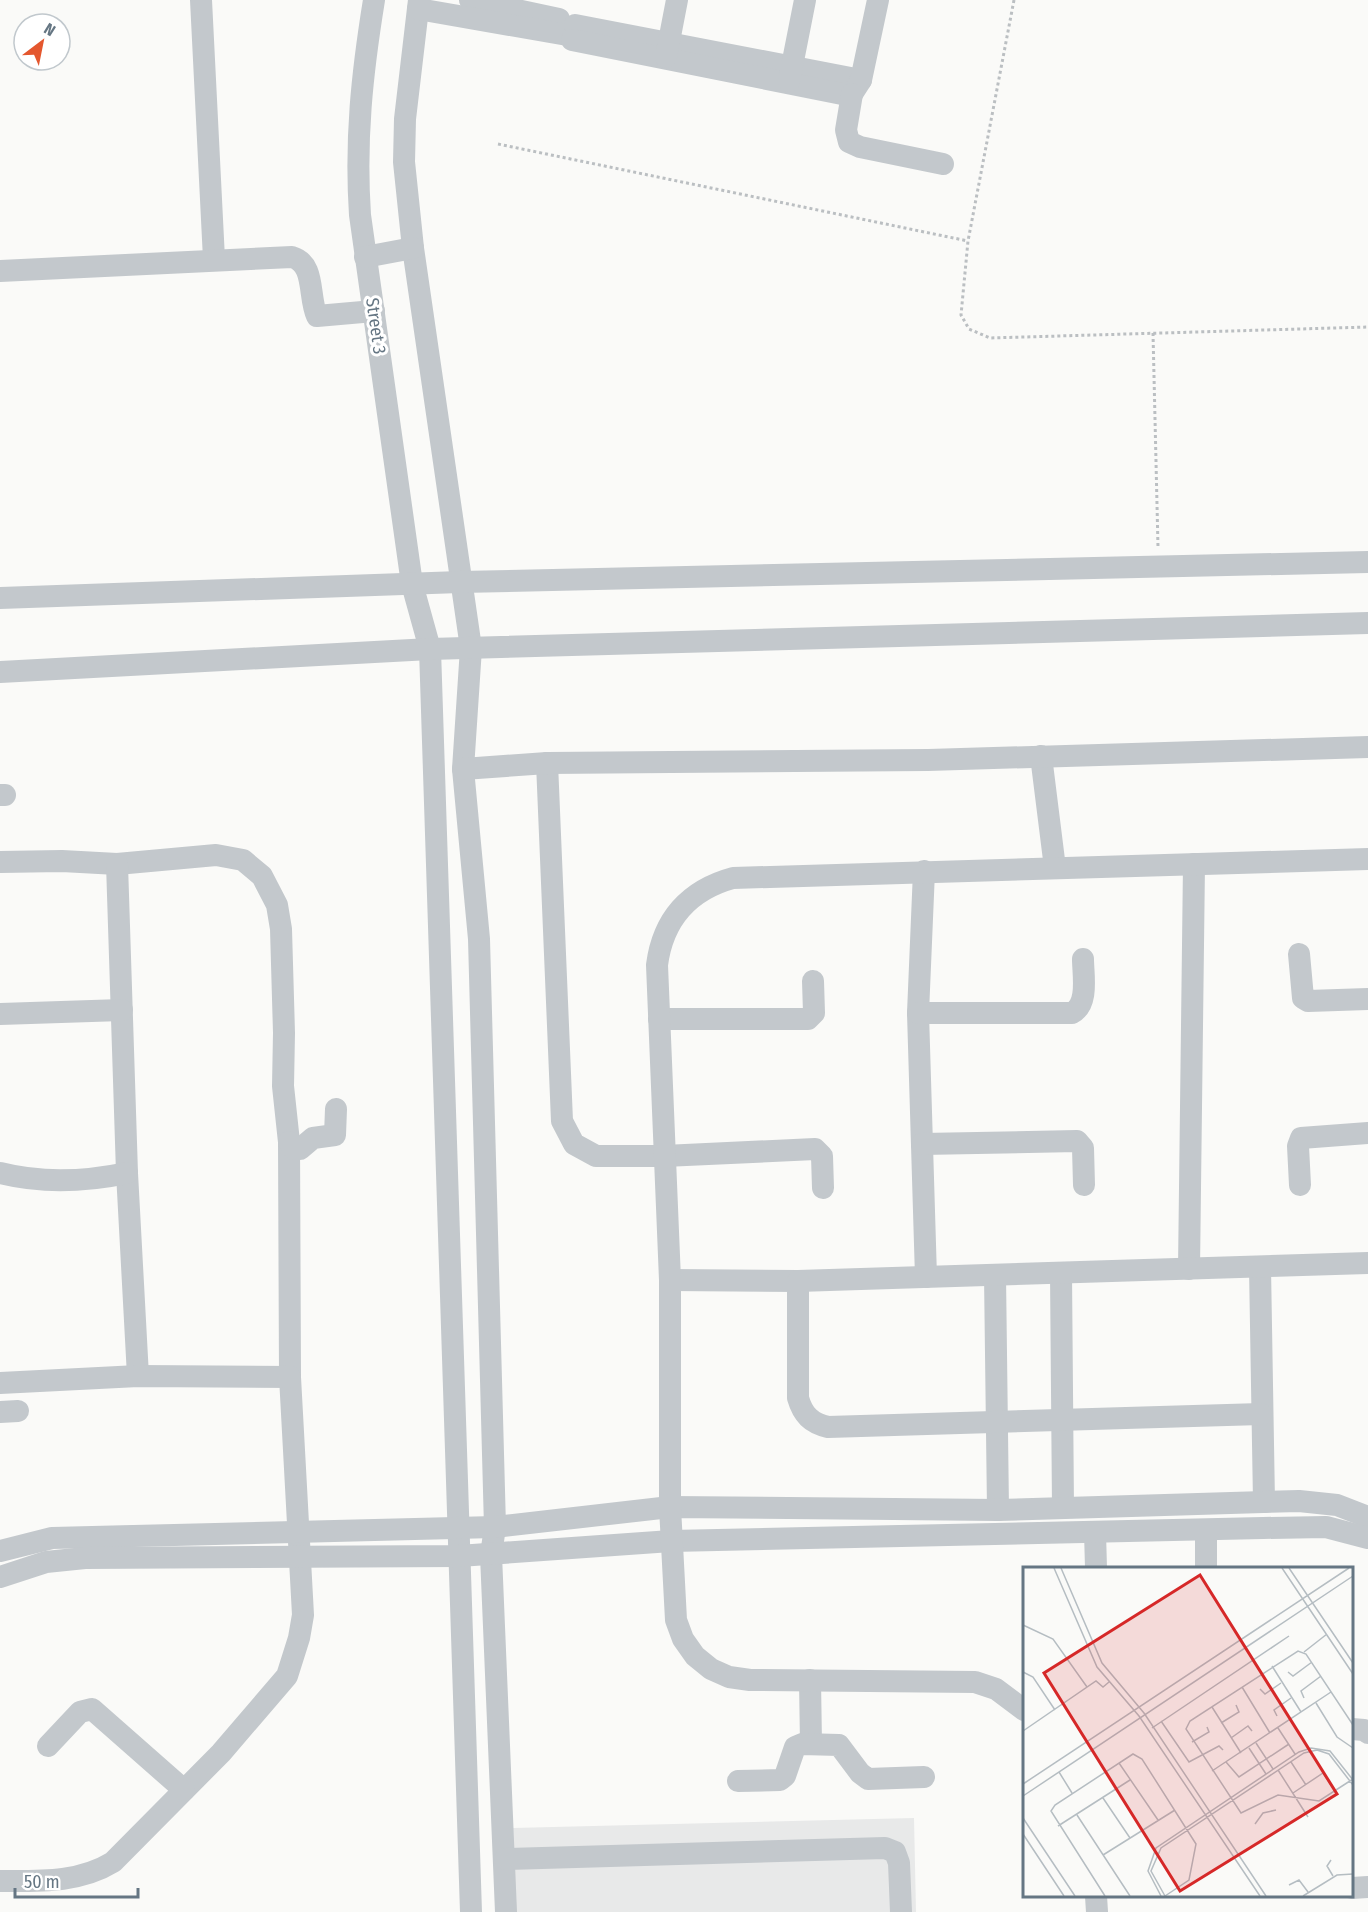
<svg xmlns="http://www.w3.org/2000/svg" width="1368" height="1912" font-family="'Fira Sans Condensed',sans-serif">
<rect width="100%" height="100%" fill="#fafaf8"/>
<polygon fill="#e8e9e9" points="914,1818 916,1912 516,1912 513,1828"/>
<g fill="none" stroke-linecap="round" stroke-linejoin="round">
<g stroke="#bbbfc2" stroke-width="3" stroke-dasharray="3 3" stroke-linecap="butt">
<polyline points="1014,0 968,241 961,315 969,329 990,338 1368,327"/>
<polyline points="498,144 968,241"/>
<polyline points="1153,333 1158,547"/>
</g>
<g stroke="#c3c8cc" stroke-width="22">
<polyline points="201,0 214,259"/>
<path d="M374,0C362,74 355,140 360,215L412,584L430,649L471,1912"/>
<polyline points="419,0 405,119 404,162 413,248 471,648 463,769 479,939 495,1527 491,1555 506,1912"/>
<polyline points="470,0 559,19"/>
<polyline points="418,9 573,36"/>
<polyline points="575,25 861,80"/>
<polyline points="572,40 842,94 852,94 861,80 878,0"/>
<polyline points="666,57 677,0"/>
<polyline points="789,81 805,0"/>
<polyline points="852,94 846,130 849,142 860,147 943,164"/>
<polyline points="365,257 413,248"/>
<path d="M0,271L292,257C316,264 308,297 317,316L374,311"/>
<polyline points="0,598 460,582 1368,562"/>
<polyline points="0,672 430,649 1368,623"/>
<polyline points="1041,756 1055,868"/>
<polyline points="547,763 562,1121 574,1144 596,1156 664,1156 815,1149 822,1156 823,1188"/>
<polyline points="463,769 547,763 928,760 1368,747"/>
<polyline points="0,795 5,795"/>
<path d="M0,862L62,861L117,864L216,855L243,860L262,876L277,905L281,929L284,1033L283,1086L289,1142L290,1377L303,1615L299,1638L287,1676L221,1753L113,1862C79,1883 39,1881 0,1881"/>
<polyline points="117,864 127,1173 138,1376"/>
<polyline points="924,871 918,1013 926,1277"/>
<polyline points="1299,954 1303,998 1308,1001 1368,999"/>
<path d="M918,1013H1072C1089,1004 1083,975 1083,959"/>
<polyline points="0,1014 122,1010"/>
<polyline points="659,1019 808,1019 814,1013 813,981"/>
<polyline points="289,1142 294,1149 300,1149 313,1138 335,1135 336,1109"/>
<polyline points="922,1144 1077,1141 1083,1148 1084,1185"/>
<path d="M0,1173C43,1184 84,1182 127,1173"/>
<polyline points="1300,1185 1298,1146 1301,1138 1368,1133"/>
<polyline points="1260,1267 1264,1502"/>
<polyline points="1189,1269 1194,864"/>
<polyline points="1061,1273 1063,1508"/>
<polyline points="995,1275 998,1510"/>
<polyline points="670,1280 798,1281 1368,1263"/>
<path d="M798,1281V1398C803,1415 811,1423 828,1427L1261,1414"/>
<polyline points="0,1383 138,1376 290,1377"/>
<polyline points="0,1412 18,1411"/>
<polyline points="1206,1530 1206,1568"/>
<polyline points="1095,1532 1096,1568"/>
<polyline points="0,1551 52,1538 495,1527 670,1507 998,1510 1299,1501 1337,1505 1368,1517"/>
<polyline points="0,1577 46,1562 85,1558 459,1556 671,1541 1263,1528 1326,1527 1368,1538"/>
<polyline points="810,1680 811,1744"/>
<path d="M1024,1710L996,1689L975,1682L750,1680L729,1677L711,1669L695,1656L683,1639L676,1620L670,1507V1280L657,965C663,919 689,890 733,878L1368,859"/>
<polyline points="1352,1729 1364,1730 1368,1733"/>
<polyline points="48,1746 80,1712 92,1709 184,1790"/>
<polyline points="738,1781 780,1780 785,1776 795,1747 802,1744 839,1745 860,1773 868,1779 924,1777"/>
<polyline points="505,1859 885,1848 895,1852 899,1863 901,1912"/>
<polyline points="1352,1888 1368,1887"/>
<polyline points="1096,1896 1097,1912"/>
</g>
</g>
<g text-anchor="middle" stroke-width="6" stroke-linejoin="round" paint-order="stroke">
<g font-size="18" fill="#657683" stroke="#fff">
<text transform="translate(376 326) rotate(82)" y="6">Street 3</text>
</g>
</g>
<g transform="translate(1023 1567)">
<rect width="330" height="330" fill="#fafaf8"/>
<path fill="none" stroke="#b5bdc2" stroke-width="1.5" d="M31,1L74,100L116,149L237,329M38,1L79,96L121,146L243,329M259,1L330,107M266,1L330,96M0,58L30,72L64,120M281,85L304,67M249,99L278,145M0,105L10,110L32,143M265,105L270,109L289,95M219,120L247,166M237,122L242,127L258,116M281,131L278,124L298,109M293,136L314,170L330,181M189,140L218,186M254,149L251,143L268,131M138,154L166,195L196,179L200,183M198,156L216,145L213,138M330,158L283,87L275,84L167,154L163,162L218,246L255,228L296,234L330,212M129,161L266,69M255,161L272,187M0,164L73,114L80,120L86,115M208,171L225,159L229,164M169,175L186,165L184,160M233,176L250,202M226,181L243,207M203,195L216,210L266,177M268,195L283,218M96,196L135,253M255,203L285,250M189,204L308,125M36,205L49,226M0,217L326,1M270,226L300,206L312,224M0,229L330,9M80,231L107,271M54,248L107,329M0,251L52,329M232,257L240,246L253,243M35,259L107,213M0,267L41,329M80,288L152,243M308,293L304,299L310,309M266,318L276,313L285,325M82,329L28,244L32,238L110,187L119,192L173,277L166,313L142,329M138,329L125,304L133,281L276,185L288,181L307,184L330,213M142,329L128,304L138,281L281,186L294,183L306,187L330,218M280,329L314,308L330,307"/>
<path fill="#d62828" fill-opacity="0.15" stroke="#d62828" stroke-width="3" d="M177,8L314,227L157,324L21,106Z"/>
<rect width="330" height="330" fill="none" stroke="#657683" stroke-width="3"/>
</g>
<g transform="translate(42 42) rotate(32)"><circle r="28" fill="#ffffff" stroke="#c1c8cd" stroke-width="1.5"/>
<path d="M0-4.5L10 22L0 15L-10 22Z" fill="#e4572e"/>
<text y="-9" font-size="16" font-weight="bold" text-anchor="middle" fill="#657683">N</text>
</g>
<path d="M15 1888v9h123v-9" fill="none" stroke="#657683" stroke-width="3"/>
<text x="24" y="1888" font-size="18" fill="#657683" stroke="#ffffff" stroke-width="4.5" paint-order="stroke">50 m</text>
</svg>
